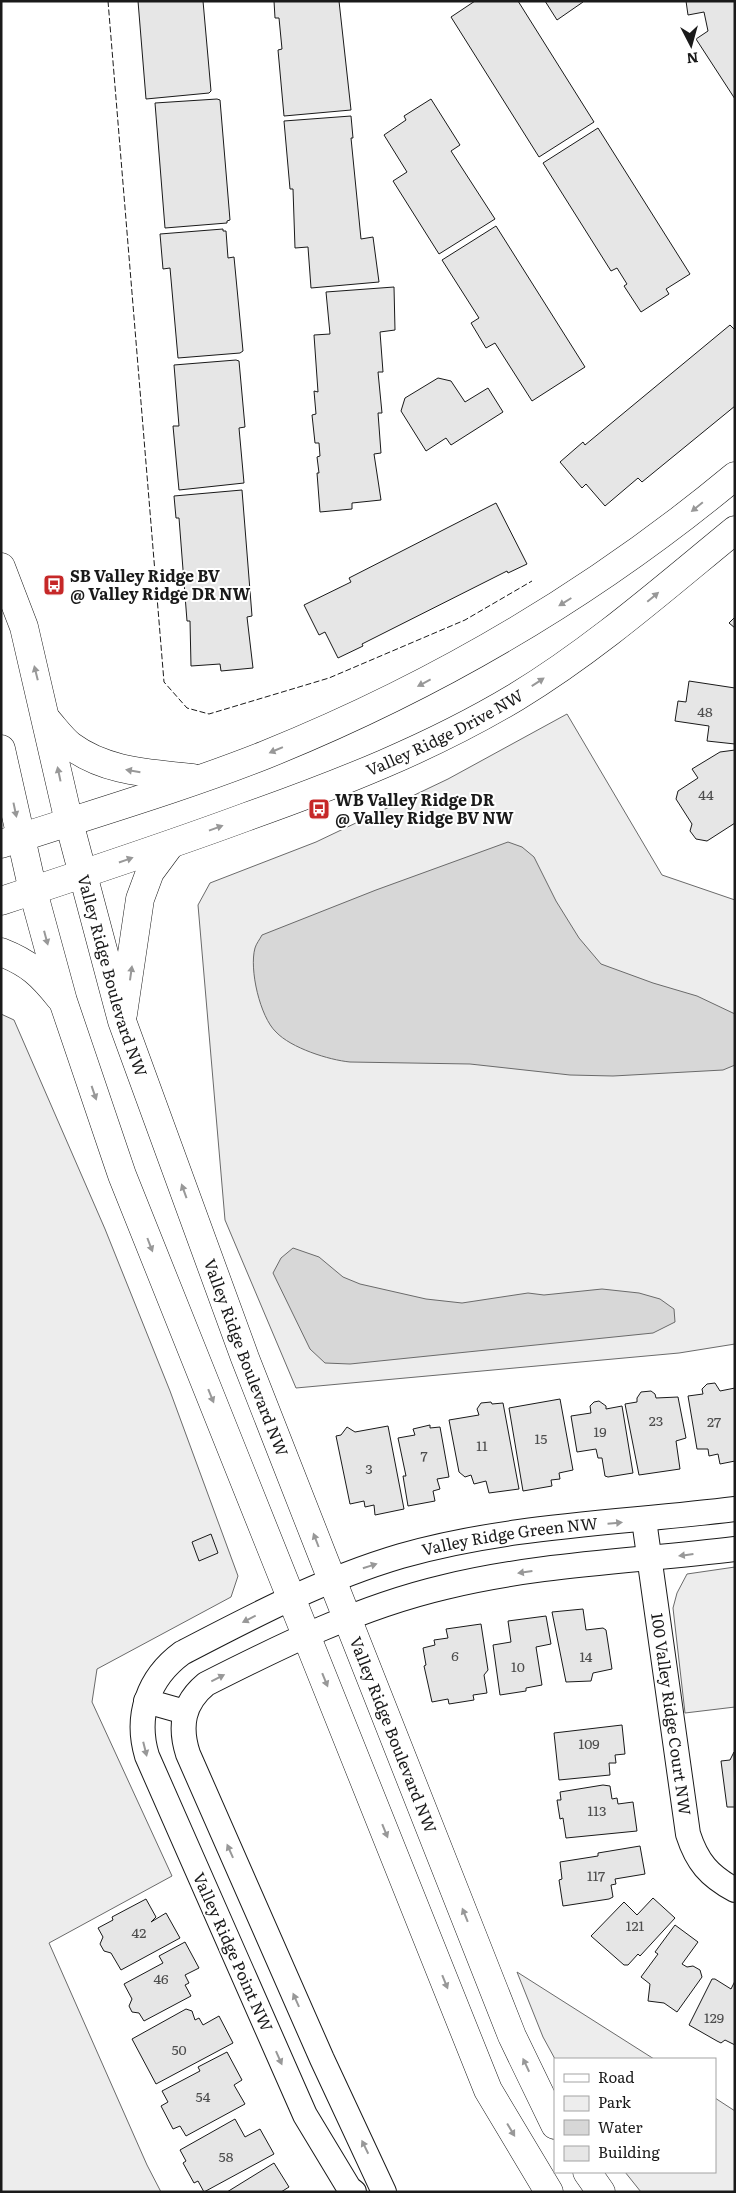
<svg xmlns="http://www.w3.org/2000/svg" width="736" height="2193" font-family="Literata,serif">
<rect width="100%" height="100%" fill="#fff"/>
<g fill="#ededed" stroke="#6a6a6a">
<polygon points="567,714 662,875 735,900 735,1344 679,1353 296,1388 225,1220 198,905 210,883 316,842 448,779"/>
<polygon points="1,1014 14,1020 105,1229 170,1391 238,1576 231,1597 97,1669 92,1702 172,1876 49,1943 147,2165 161,2192 1,2192"/>
<polygon points="735,1567 735,1707 685,1713 673,1608 677,1593 687,1574"/>
<polygon points="517,1972 654,2059 555,2059 543,2037"/>
<polygon points="715,2098 735,2111 735,2192 641,2192 625,2172 715,2172"/>
</g>
<g fill="#d7d7d7" stroke="#6a6a6a">
<path d="M508,842L522,847L534,857L556,901L579,938L601,964L653,983L697,996L735,1014V1065L723,1070L613,1076L570,1075L470,1064L350,1062C329,1060 291,1048 276,1032C260,1017 249,969 255,948C256,944 260,939 262,935L376,890Z"/>
<polygon points="293,1248 319,1257 343,1277 360,1284 426,1299 462,1303 528,1293 544,1295 602,1289 639,1293 660,1299 674,1309 675,1322 653,1333 350,1364 325,1363 310,1349 273,1273 281,1258"/>
</g>
<g fill="#e6e6e6" stroke="#1a1a1a">
<polygon points="138,1 203,1 211,91 209,93 146,99"/>
<polygon points="274,1 339,1 351,110 284,116 278,50 282,49 279,18 275,18"/>
<polygon points="475,1 518,1 594,122 539,157 451,17"/>
<polygon points="545,1 582,1 583,2 557,20"/>
<polygon points="686,1 735,1 735,99 696,39 708,31 704,12 688,15"/>
<polygon points="217,99 220,100 230,220 227,221 227,223 165,228 155,103"/>
<polygon points="431,99 460,145 451,151 495,219 439,254 393,181 407,172 384,135 406,120 404,116"/>
<polygon points="351,116 353,138 351,138 361,239 373,237 379,282 311,288 308,247 295,248 293,189 290,189 284,121"/>
<polygon points="598,128 690,274 666,289 669,294 641,312 624,286 627,284 617,268 611,271 543,163"/>
<polygon points="496,226 585,367 532,401 495,343 486,348 471,323 479,318 442,260"/>
<polygon points="223,229 223,231 226,231 228,258 234,257 243,351 240,353 178,358 170,268 163,269 160,234"/>
<polygon points="394,287 395,330 380,332 383,372 378,372 382,413 378,413 381,453 374,454 381,500 352,503 352,509 320,512 317,473 319,473 317,457 320,456 319,443 315,443 312,415 316,414 314,391 318,392 314,335 330,334 326,292"/>
<polygon points="730,325 735,330 735,406 642,482 638,478 605,506 586,484 582,488 560,462 583,442 585,445"/>
<polygon points="236,360 239,361 245,427 239,428 244,483 179,490 173,426 179,426 174,365"/>
<polygon points="438,378 451,381 465,402 488,388 503,412 451,445 446,438 426,451 401,411 405,398"/>
<polygon points="242,490 252,616 247,617 253,668 221,671 220,664 191,666 190,621 187,621 179,518 176,518 174,496"/>
<polygon points="496,503 527,564 508,573 507,571 362,644 363,646 338,658 325,632 319,635 304,605 351,582 349,578"/>
<polygon points="735,617 735,628 729,623"/>
<polygon points="689,681 735,688 735,744 707,741 709,726 675,721 678,701 686,702"/>
<polygon points="735,750 735,823 707,841 696,839 690,831 692,824 676,799 678,791 698,778 692,769 720,752"/>
<polygon points="715,1383 720,1391 735,1388 735,1461 720,1464 718,1454 709,1456 708,1449 697,1449 688,1396 703,1394 702,1389 707,1384"/>
<polygon points="651,1391 655,1394 656,1398 678,1397 686,1438 676,1441 680,1469 639,1475 625,1404 637,1402 637,1398 641,1392"/>
<polygon points="560,1399 573,1470 559,1473 560,1479 551,1480 552,1486 523,1491 509,1408"/>
<polygon points="599,1401 606,1406 606,1409 622,1406 633,1473 608,1477 605,1476 602,1458 598,1458 596,1449 577,1452 571,1416 591,1413 590,1406 594,1402"/>
<polygon points="491,1402 492,1404 503,1403 519,1489 489,1493 486,1481 474,1484 471,1475 465,1477 459,1472 449,1420 479,1415 477,1409 481,1403"/>
<polygon points="430,1425 430,1428 440,1427 449,1477 437,1479 440,1489 433,1491 435,1501 408,1506 403,1476 406,1476 398,1438 415,1435 413,1429"/>
<polygon points="388,1426 404,1509 375,1515 374,1505 365,1507 364,1501 350,1504 336,1436 341,1435 347,1427 355,1432"/>
<polygon points="211,1534 218,1553 199,1561 192,1542"/>
<polygon points="583,1609 586,1630 603,1628 606,1630 612,1669 593,1673 591,1681 566,1682 552,1612"/>
<polygon points="546,1616 551,1644 536,1647 542,1685 526,1688 526,1691 500,1695 493,1645 511,1642 508,1621"/>
<polygon points="481,1624 488,1670 484,1675 487,1693 473,1695 474,1700 449,1704 448,1699 432,1702 424,1666 426,1665 423,1648 435,1645 434,1640 448,1638 446,1629"/>
<polygon points="622,1725 625,1754 615,1755 616,1763 609,1763 610,1775 559,1780 554,1733"/>
<polygon points="734,1752 735,1807 727,1807 721,1761 730,1760"/>
<polygon points="603,1785 610,1786 612,1799 617,1798 618,1804 633,1802 637,1831 566,1838 563,1818 560,1819 557,1800 561,1800 560,1792"/>
<polygon points="640,1846 645,1874 615,1879 616,1884 611,1885 613,1897 609,1899 563,1906 559,1880 562,1879 560,1862 598,1856 598,1853"/>
<polygon points="653,1898 675,1918 640,1956 638,1954 628,1965 624,1965 591,1936 624,1902 637,1915"/>
<polygon points="146,1899 156,1917 151,1922 166,1913 180,1938 121,1970 111,1953 104,1951 100,1944 103,1937 98,1928 113,1920 112,1917"/>
<polygon points="675,1925 698,1942 682,1964 687,1967 693,1966 700,1970 702,1977 677,2012 664,2003 648,2001 650,1984 641,1977 658,1954 655,1952"/>
<polygon points="185,1942 199,1968 185,1975 189,1983 185,1985 191,1996 144,2021 139,2013 132,2012 129,2006 132,1999 124,1984 163,1963 159,1956"/>
<polygon points="712,1979 715,1979 731,1989 735,1981 735,2045 725,2040 721,2043 717,2041 689,2025"/>
<polygon points="186,2009 192,2011 195,2020 199,2018 203,2025 219,2016 233,2043 156,2084 132,2039"/>
<polygon points="227,2052 242,2080 234,2085 245,2104 186,2136 180,2126 173,2129 161,2106 168,2102 162,2091 200,2071 198,2067"/>
<polygon points="235,2119 245,2137 260,2129 274,2154 204,2192 198,2181 194,2183 183,2163 186,2161 180,2150"/>
<polygon points="274,2163 289,2187 281,2192 227,2192"/>
</g>
<g fill="none" stroke-linecap="round" stroke-linejoin="round">
<g stroke="#1a1a1a" stroke-width="26">
<g id="minor">
<path id="s1" d="M644,1520L688,1834C697,1862 709,1876 735,1890"/>
<polyline points="146,1701 185,1712"/>
<path id="s2" d="M354,2192L349,2188L305,2115L147,1756C135,1716 148,1678 182,1653C253,1616 323,1579 401,1556C509,1525 624,1523 735,1509"/>
<path d="M384,2192L322,2059L188,1754C179,1726 183,1703 206,1684C283,1645 360,1607 445,1587C538,1564 639,1561 735,1549"/>
</g>
</g>
<g stroke="#1a1a1a" stroke-width="29">
<g id="tertiary">
<path id="s3" d="M1,567L24,627L69,822L122,1021L245,1358L323,1557L512,2036L555,2125"/>
<path d="M47,720C55,729 62,739 71,746C106,772 150,773 192,778"/>
<polyline points="1,749 33,891 63,1001 122,1175 488,2090 549,2192"/>
<path d="M1,844C89,815 179,789 265,755C436,686 593,594 735,476"/>
<path id="s4" d="M1,901C83,874 165,847 246,817C339,784 431,748 516,697C595,649 664,588 735,530"/>
<path d="M1,952C29,963 41,974 60,998"/>
<polyline points="123,1014 140,899 150,872 170,845"/>
<polyline points="587,2172 601,2192"/>
</g>
</g>
<use href="#minor" stroke="#fff" stroke-width="24"/>
<use href="#tertiary" stroke="#fff" stroke-width="28"/>
<polyline stroke="#1a1a1a" stroke-width="1" stroke-dasharray="6 2.5" stroke-linecap="butt" points="108,1 164,682 187,708 209,714 329,678 465,620 532,581"/>
</g>
<defs><path id="oneway-solid" d="M-6-.8H1V-3.2L6.5 0L1 3.2V.8H-6Z" transform="scale(1.25)"/></defs>
<g fill="#989898">
<use href="#oneway-solid" transform="translate(697 507) rotate(141)"/>
<use href="#oneway-solid" transform="translate(653 597) rotate(-40)"/>
<use href="#oneway-solid" transform="translate(565 602) rotate(148)"/>
<use href="#oneway-solid" transform="translate(36 673) rotate(-104)"/>
<use href="#oneway-solid" transform="translate(538 682) rotate(-33)"/>
<use href="#oneway-solid" transform="translate(424 683) rotate(152)"/>
<use href="#oneway-solid" transform="translate(276 750) rotate(157)"/>
<use href="#oneway-solid" transform="translate(133 771) rotate(-170)"/>
<use href="#oneway-solid" transform="translate(59 774) rotate(-102)"/>
<use href="#oneway-solid" transform="translate(15 810) rotate(78)"/>
<use href="#oneway-solid" transform="translate(216 828) rotate(-20)"/>
<use href="#oneway-solid" transform="translate(126 860) rotate(-19)"/>
<use href="#oneway-solid" transform="translate(46 938) rotate(75)"/>
<use href="#oneway-solid" transform="translate(131 973) rotate(-82)"/>
<use href="#oneway-solid" transform="translate(94 1093) rotate(71)"/>
<use href="#oneway-solid" transform="translate(184 1191) rotate(-110)"/>
<use href="#oneway-solid" transform="translate(150 1245) rotate(69)"/>
<use href="#oneway-solid" transform="translate(211 1396) rotate(68)"/>
<use href="#oneway-solid" transform="translate(615 1523) rotate(-5)"/>
<use href="#oneway-solid" transform="translate(316 1540) rotate(-111)"/>
<use href="#oneway-solid" transform="translate(686 1555) rotate(173)"/>
<use href="#oneway-solid" transform="translate(370 1566) rotate(-18)"/>
<use href="#oneway-solid" transform="translate(525 1572) rotate(172)"/>
<use href="#oneway-solid" transform="translate(249 1619) rotate(153)"/>
<use href="#oneway-solid" transform="translate(218 1678) rotate(-27)"/>
<use href="#oneway-solid" transform="translate(325 1680) rotate(68)"/>
<use href="#oneway-solid" transform="translate(145 1749) rotate(76)"/>
<use href="#oneway-solid" transform="translate(385 1831) rotate(68)"/>
<use href="#oneway-solid" transform="translate(230 1851) rotate(-114)"/>
<use href="#oneway-solid" transform="translate(465 1915) rotate(-112)"/>
<use href="#oneway-solid" transform="translate(445 1982) rotate(68)"/>
<use href="#oneway-solid" transform="translate(296 2000) rotate(-114)"/>
<use href="#oneway-solid" transform="translate(279 2058) rotate(66)"/>
<use href="#oneway-solid" transform="translate(526 2065) rotate(-115)"/>
<use href="#oneway-solid" transform="translate(511 2130) rotate(59)"/>
<use href="#oneway-solid" transform="translate(365 2147) rotate(-116)"/>
</g>
<defs>
<g id="bus-square" transform="scale(1.125)"><rect x="-9" y="-9" width="18" height="18" rx="4" fill="#c62828" stroke="#fff"/><path d="M-5-6H5V4H4V6H2V4H-2V6H-4V4H-5ZM-3.5-4V0h7V-4ZM-3.5 1.2v1.5H-2V1.2ZM2 1.2v1.5H3.5V1.2Z" fill="#fff"/></g>
</defs>
<g fill-rule="evenodd">
<use href="#bus-square" x="54" y="585"/>
<use href="#bus-square" x="319" y="809"/>
</g>
<g text-anchor="middle" stroke-width="4" stroke-linejoin="round" paint-order="stroke">
<g font-size="14" fill="#4d4d4d">
<text x="705" y="717">48</text>
<text x="706" y="800">44</text>
<text x="656" y="1426">23</text>
<text x="714" y="1427">27</text>
<text x="600" y="1437">19</text>
<text x="541" y="1444">15</text>
<text x="482" y="1451">11</text>
<text x="424" y="1461">7</text>
<text x="369" y="1474">3</text>
<text x="455" y="1661">6</text>
<text x="586" y="1662">14</text>
<text x="518" y="1672">10</text>
<text x="589" y="1749">109</text>
<text x="597" y="1816">113</text>
<text x="596" y="1881">117</text>
<text x="635" y="1931">121</text>
<text x="139" y="1938">42</text>
<text x="161" y="1984">46</text>
<text x="714" y="2023">129</text>
<text x="179" y="2055">50</text>
<text x="203" y="2102">54</text>
<text x="226" y="2162">58</text>
</g>
<g font-size="16" font-weight="bold" fill="#1a1a1a" stroke="#fff" text-anchor="start">
<text x="70" y="582">SB Valley Ridge BV<tspan x="70" dy="18">@ Valley Ridge DR NW</tspan></text>
<text x="335" y="806">WB Valley Ridge DR<tspan x="335" dy="18">@ Valley Ridge BV NW</tspan></text>
</g>
<g font-size="16" fill="#1a1a1a" stroke="#fff">
<text dy="6" stroke="none"><textPath href="#s4" startOffset="475">Valley Ridge Drive NW</textPath></text>
<text dy="6" stroke="none"><textPath href="#s3" startOffset="424">Valley Ridge Boulevard NW</textPath></text>
<text dy="6" stroke="none"><textPath href="#s3" startOffset="829">Valley Ridge Boulevard NW</textPath></text>
<text dy="6" stroke="none"><textPath href="#s2" startOffset="951">Valley Ridge Green NW</textPath></text>
<text dy="6" stroke="none"><textPath href="#s1" startOffset="196">100 Valley Ridge Court NW</textPath></text>
<text dy="6" stroke="none"><textPath href="#s3" startOffset="1234">Valley Ridge Boulevard NW</textPath></text>
<text transform="translate(233 1952) rotate(66)" y="6">Valley Ridge Point NW</text>
</g>
</g>
<rect width="736" height="2193" fill="none" stroke="#1a1a1a" stroke-width="5"/>
<rect x="554" y="2058" width="162" height="115" fill="#ffffff" stroke="#a3a3a3"/>
<rect x="564" y="2074" width="25" height="8" fill="#ffffff" stroke="#a3a3a3"/>
<text x="598" y="2083" font-size="15" fill="#1a1a1a">Road</text>
<rect x="564" y="2096" width="25" height="15" fill="#ededed" stroke="#a3a3a3"/>
<text x="598" y="2108" font-size="15" fill="#1a1a1a">Park</text>
<rect x="564" y="2120" width="25" height="15" fill="#d7d7d7" stroke="#a3a3a3"/>
<text x="598" y="2133" font-size="15" fill="#1a1a1a">Water</text>
<rect x="564" y="2146" width="25" height="15" fill="#e6e6e6" stroke="#a3a3a3"/>
<text x="598" y="2158" font-size="15" fill="#1a1a1a">Building</text>
<g transform="translate(691 45) rotate(174)" stroke="#ffffff" stroke-width="4" paint-order="stroke">
<path d="M0-4L9 19L0 12L-9 19Z" fill="#1a1a1a"/>
<text y="-8" font-size="14" font-weight="bold" text-anchor="middle" fill="#1a1a1a">N</text>
</g>
</svg>
